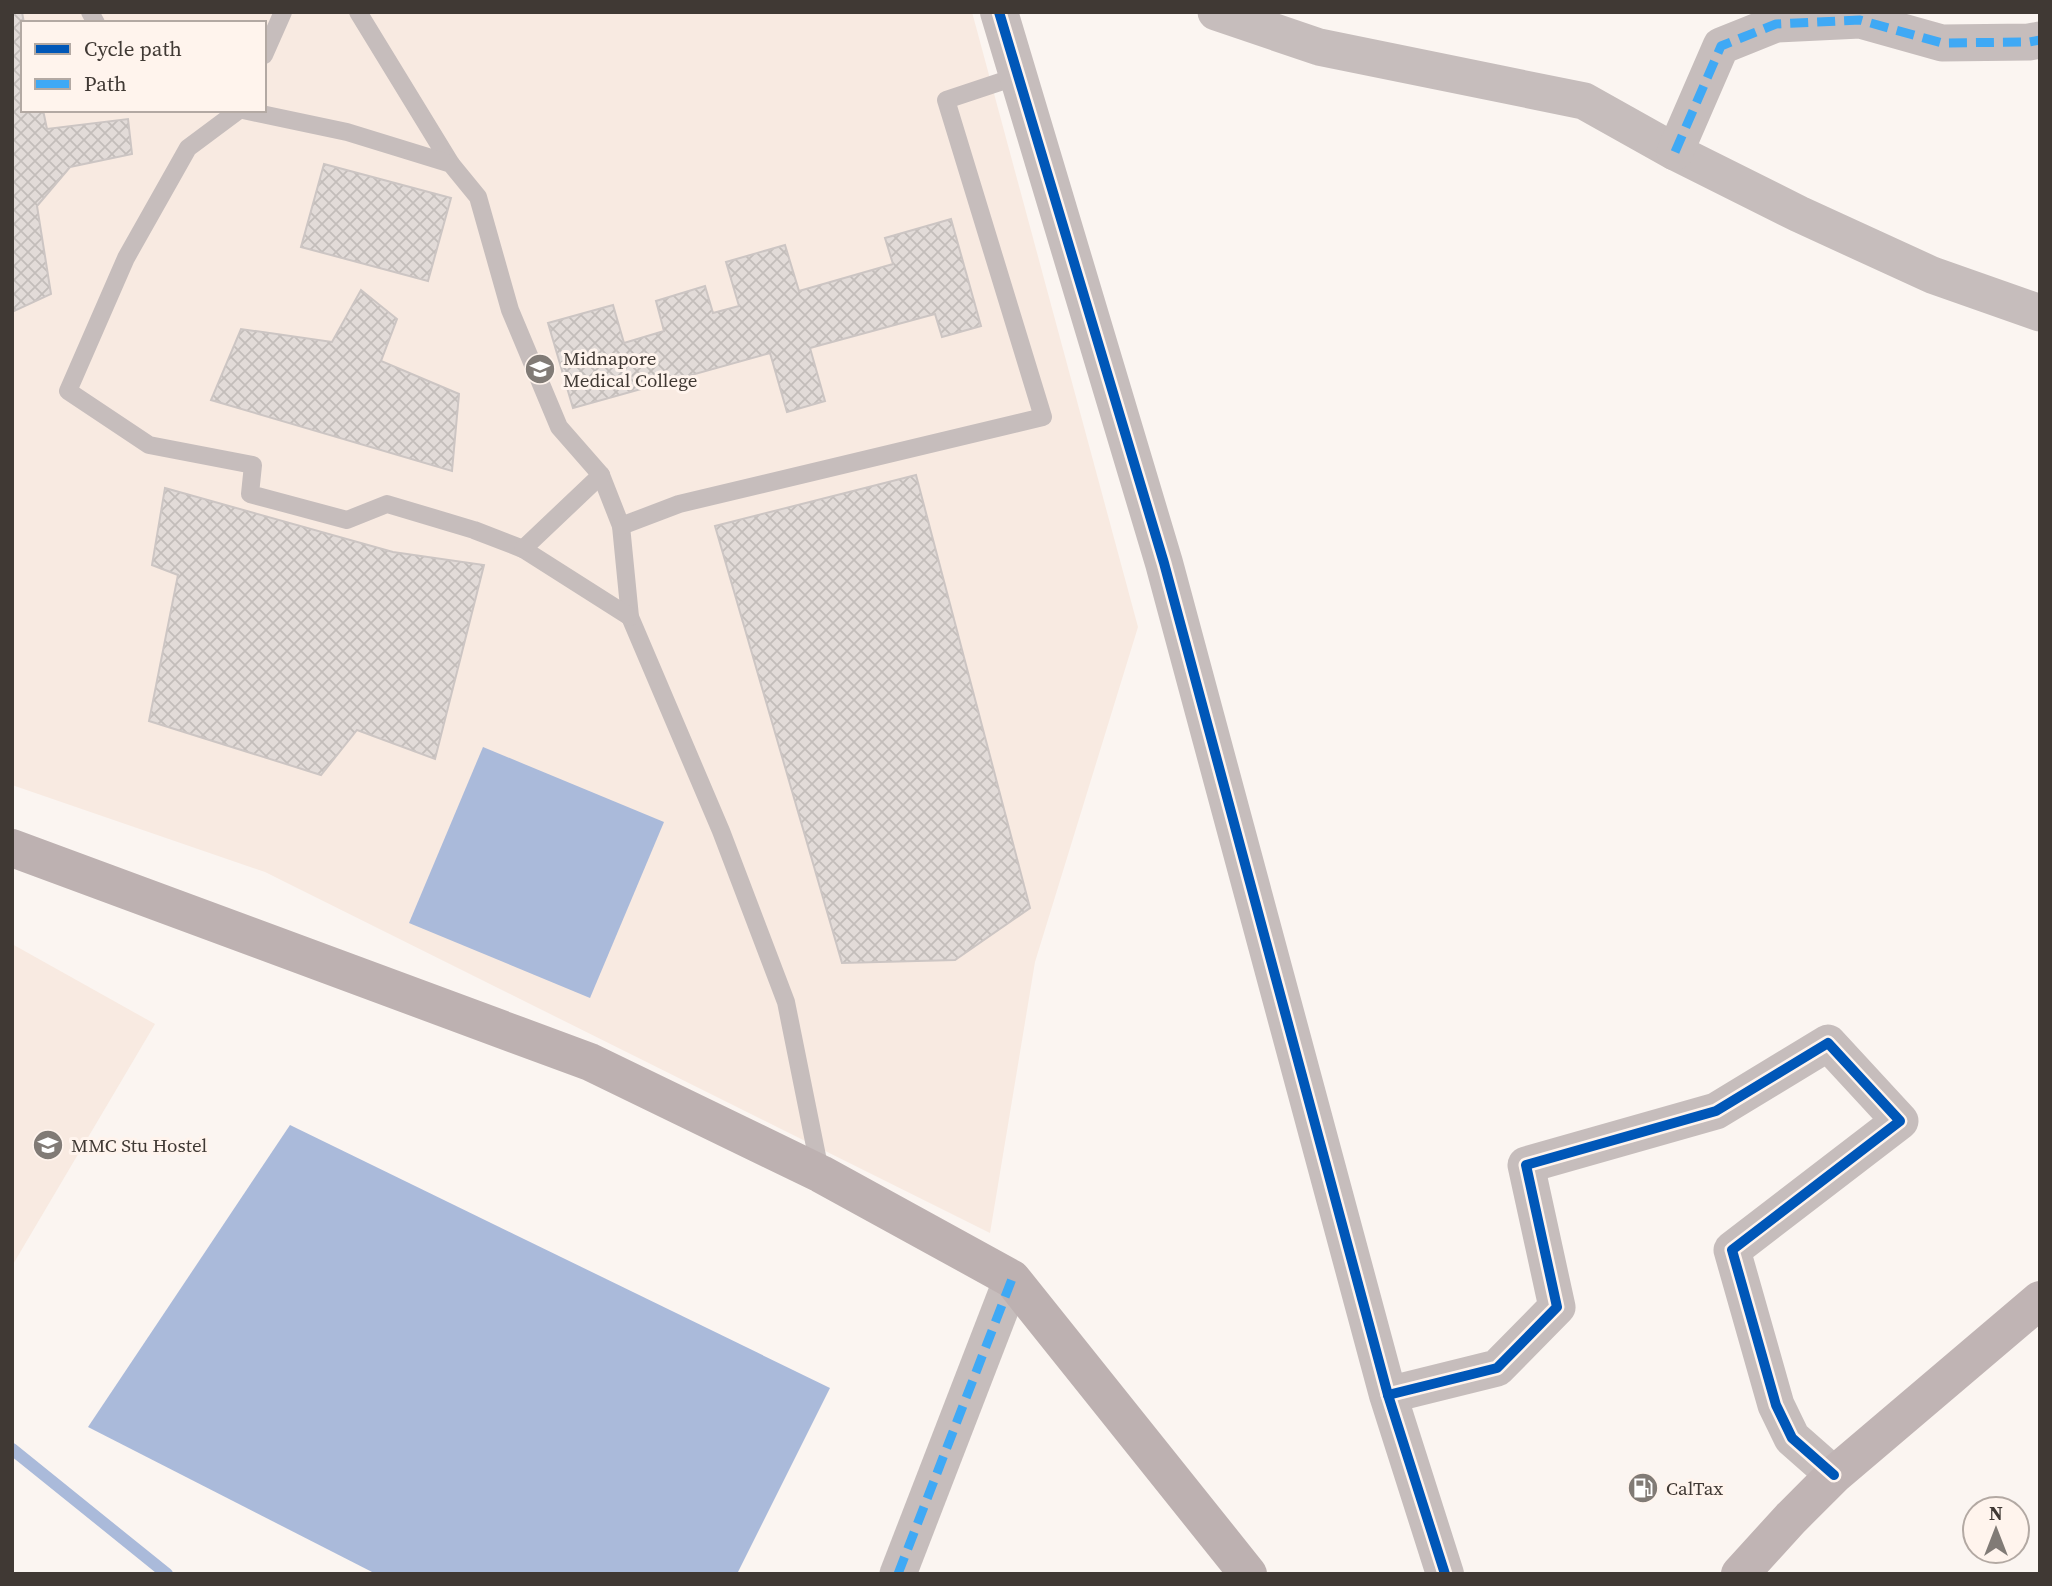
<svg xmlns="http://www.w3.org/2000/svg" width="2052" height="1586" font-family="'Source Serif 4',serif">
<defs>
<pattern id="building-cross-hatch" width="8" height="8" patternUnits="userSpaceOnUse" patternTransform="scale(1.75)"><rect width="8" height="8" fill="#e2dbd8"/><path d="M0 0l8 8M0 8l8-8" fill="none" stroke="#c3bdba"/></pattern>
</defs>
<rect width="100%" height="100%" fill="#fbf5f1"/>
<g fill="#f8eae1" fill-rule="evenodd">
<path d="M12,12H972L1138,627L1035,962L990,1233L265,872L12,785ZM23,23H264V110H23Z"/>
<polygon points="12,944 155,1024 12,1266"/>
</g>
<g fill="#aabada">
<polygon points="483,747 664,822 590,998 409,923"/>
<polygon points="290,1125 830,1388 737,1574 376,1574 88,1427"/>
</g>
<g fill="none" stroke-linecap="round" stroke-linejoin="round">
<polyline stroke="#aabada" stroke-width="12" points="12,1449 167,1574"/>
</g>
<g fill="url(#building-cross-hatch)" stroke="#ccc5c3" stroke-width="2">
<polygon points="12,12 22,12 24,23 23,110 43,110 47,129 128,119 132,154 70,167 37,206 51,294 12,312"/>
<polygon points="324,164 451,198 428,281 301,247"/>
<polygon points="951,219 981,326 942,337 935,314 810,348 825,401 787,412 770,353 573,408 548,323 613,305 624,343 664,331 656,301 705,286 713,313 739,306 726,262 785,245 799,291 893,264 885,238"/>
<polygon points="361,290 397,319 381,361 459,394 452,471 211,400 241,329 332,342"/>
<polygon points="916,475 1030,908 955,960 842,963 715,526"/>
<polygon points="165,488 393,552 484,565 435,759 357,730 321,775 149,721 178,575 152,565"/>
</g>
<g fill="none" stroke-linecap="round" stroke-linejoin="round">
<g stroke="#c6bdbc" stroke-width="18">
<polyline points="90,12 96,23"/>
<polyline points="358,12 451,164"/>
<polyline points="264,55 283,12"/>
<polyline points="239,110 188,148 126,258 68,391 149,445 253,465 250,494 347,520 387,504 474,530 523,549"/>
<polyline points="243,110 347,132 451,164 478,197 510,310 559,427 601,475 621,526 630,617 721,831 786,1002 820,1171"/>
<polyline points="601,475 523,549 630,617"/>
<polyline points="621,526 679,504 1043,417 946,100 1018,76"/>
</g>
<g stroke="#c6bdbc" stroke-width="37">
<polyline points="1216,12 1319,47 1584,101 1675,152 1799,214 1932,275 2040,313"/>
<polyline points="1675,152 1721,46 1776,24 1860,20 1942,43 2029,42 2040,40"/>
<polyline points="1388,1395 1497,1368 1557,1307 1526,1165 1716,1111 1828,1043 1900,1121 1732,1250 1776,1405 1792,1438 1834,1475"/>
<polyline points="898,1574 1012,1279"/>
</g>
<polyline stroke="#c6bdbc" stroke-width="38" points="999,12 1164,563 1388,1395 1445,1574"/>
<polyline stroke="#bdb1b1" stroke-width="38" points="12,848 590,1062 821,1174 1012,1279 1248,1574"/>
<polyline stroke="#c0b4b4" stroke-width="38" points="1740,1574 1791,1518 1834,1475 2040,1300"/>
<g stroke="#3fa9f5" stroke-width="9" stroke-dasharray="18 9" stroke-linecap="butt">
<polyline points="1675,152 1721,46 1776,24 1860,20 1942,43 2029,42 2040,40"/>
<polyline points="898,1574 1012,1279"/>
</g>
<g stroke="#fff4ed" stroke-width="15">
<g id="cycleway">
<polyline points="999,12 1164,563 1388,1395 1445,1574"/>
<polyline points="1388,1395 1497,1368 1557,1307 1526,1165 1716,1111 1828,1043 1900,1121 1732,1250 1776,1405 1792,1438 1834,1475"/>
</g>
</g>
<use href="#cycleway" stroke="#0057b8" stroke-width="10"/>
</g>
<defs>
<g id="university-disc" transform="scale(1.575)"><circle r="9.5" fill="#817b76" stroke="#fff4ed"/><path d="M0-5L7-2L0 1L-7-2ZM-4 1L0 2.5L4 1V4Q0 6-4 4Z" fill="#fff"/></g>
<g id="fuel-disc" transform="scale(1.575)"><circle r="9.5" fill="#817b76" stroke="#fff4ed"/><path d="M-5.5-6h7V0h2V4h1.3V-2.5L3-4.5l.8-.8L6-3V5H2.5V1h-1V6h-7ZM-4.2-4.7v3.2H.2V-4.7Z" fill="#fff"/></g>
</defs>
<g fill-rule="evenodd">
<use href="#university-disc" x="540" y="369"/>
<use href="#university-disc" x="48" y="1145"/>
<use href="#fuel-disc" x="1643" y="1488"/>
</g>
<g text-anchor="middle" stroke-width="6" stroke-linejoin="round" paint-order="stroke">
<g font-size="19" fill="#403934" stroke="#fff4ed" text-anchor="start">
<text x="563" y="365">Midnapore<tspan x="563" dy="22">Medical College</tspan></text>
<text x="71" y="1152">MMC Stu Hostel</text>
<text x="1666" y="1495">CalTax</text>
</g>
</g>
<rect width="2052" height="1586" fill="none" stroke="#403934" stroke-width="28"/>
<rect x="21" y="21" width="245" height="91" fill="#fff4ed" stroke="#b3a9a3" stroke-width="2"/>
<rect x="35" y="44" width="35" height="10" fill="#0057b8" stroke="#b3a9a3" stroke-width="2"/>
<text x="84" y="56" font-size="21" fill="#403934">Cycle path</text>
<rect x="35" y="79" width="35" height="10" fill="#3fa9f5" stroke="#b3a9a3" stroke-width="2"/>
<text x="84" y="91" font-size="21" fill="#403934">Path</text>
<g transform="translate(1996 1530)"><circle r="33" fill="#fff4ed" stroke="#b3a9a3" stroke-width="2"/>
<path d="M0-5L12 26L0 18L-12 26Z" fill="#817b76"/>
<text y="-10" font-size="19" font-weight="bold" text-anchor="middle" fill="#403934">N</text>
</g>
</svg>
